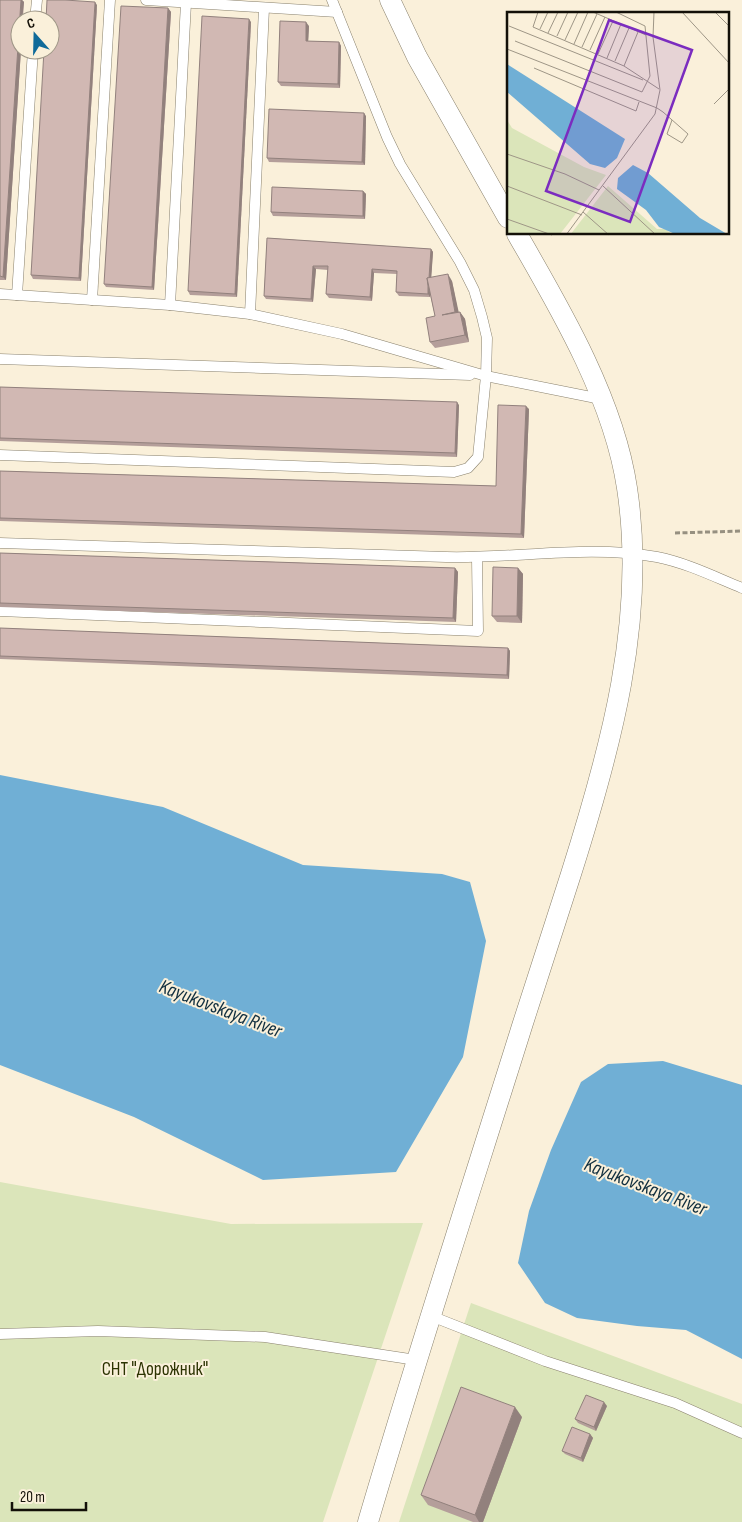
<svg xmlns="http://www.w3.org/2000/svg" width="742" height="1522" font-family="'Sofia Sans Condensed',sans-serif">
<rect width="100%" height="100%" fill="#faf0da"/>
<g fill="#dbe5ba">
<polygon points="0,1182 231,1224 423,1223 323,1522 0,1522"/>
<polygon points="471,1303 742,1404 742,1522 399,1522"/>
</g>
<g fill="#70afd5">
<polygon points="0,775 163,807 303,865 442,874 470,882 486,941 463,1057 396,1172 263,1180 134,1117 0,1065"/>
<polygon points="663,1061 742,1085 742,1359 686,1330 637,1326 577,1318 545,1303 518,1263 529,1211 551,1150 581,1082 608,1064"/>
</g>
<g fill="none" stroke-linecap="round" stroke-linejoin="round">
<g stroke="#89816d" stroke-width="11">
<g id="lane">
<polyline points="146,0 337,12"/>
<polyline points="35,20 37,0"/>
<polyline points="0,294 170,305 250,314 342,334 486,376 601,399"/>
<polyline points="17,295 33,50"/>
<polyline points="92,300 110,0"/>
<polyline points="170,305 186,3"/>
<polyline points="250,314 264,8"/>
<polyline points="0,359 470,375"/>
<polyline points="0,455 454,472 468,468 478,457 486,376 487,338 482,317 474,290 460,262 400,164 387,137 332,0"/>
<path d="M0,543C149,548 297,552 446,557C516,559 587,544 657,557C687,563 715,577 742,588"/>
<polyline points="0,611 478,631 477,558"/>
<polyline points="431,1316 545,1361 675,1403 742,1433"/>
<polyline points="0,1334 98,1331 265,1337 416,1360"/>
</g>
</g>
<g stroke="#89816d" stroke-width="21">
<g id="street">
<polyline points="390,0 417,57 508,218"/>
<path d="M368,1522C417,1355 471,1189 523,1023C539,973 555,924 571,874C610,751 647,619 627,488C614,400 561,310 517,234"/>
</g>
</g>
<polyline stroke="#969080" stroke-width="3" stroke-dasharray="5 2.5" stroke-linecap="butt" points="675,533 742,531"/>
<use href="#lane" stroke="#fff" stroke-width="10"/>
<use href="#street" stroke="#fff" stroke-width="20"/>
</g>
<g fill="#b49e9a">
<polygon points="0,0 22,0 24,2 6,280 0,280"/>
<polygon points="97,5 81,281 33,279 31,275"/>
<polygon points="168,8 171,12 154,290 106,287 104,284"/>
<polygon points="251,22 237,297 190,295 188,291"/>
<polygon points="309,26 308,41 339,42 341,46 340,88 281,86 278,82"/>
<polygon points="366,116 365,165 269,162 267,158"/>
<polygon points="363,191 366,194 365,219 273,216 271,212"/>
<polygon points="267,238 431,249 433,252 431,277 452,281 458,312 460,312 465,319 469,342 435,348 430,342 435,316 430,294 430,297 399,296 396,292 397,274 374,273 372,301 329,298 326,294 328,270 316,269 313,302 266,299 264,296"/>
<polygon points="0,387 459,405 457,457 0,441"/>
<polygon points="529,409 524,538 0,521 0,471 496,486"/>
<polygon points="0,553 455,568 458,572 456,622 0,607"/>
<polygon points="518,568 523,574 522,623 497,622 492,616"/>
<polygon points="0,628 508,648 510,651 509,679 0,659"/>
<polygon points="607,1406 596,1431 578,1423 575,1419"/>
<polygon points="522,1417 483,1522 473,1522 428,1505 421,1495"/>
<polygon points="590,1434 593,1438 583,1462 565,1454 562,1451"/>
</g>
<g fill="#92817d">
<polygon points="21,0 22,0 24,2 22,20 20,20 21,50 6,280 3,277"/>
<polygon points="95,2 97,5 81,281 79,278"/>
<polygon points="168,8 171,12 154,290 152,287"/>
<polygon points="249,19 251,22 237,297 235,294"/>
<polygon points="306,22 309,26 308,45 306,41"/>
<polygon points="339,42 341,46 340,88 338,84"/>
<polygon points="364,113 366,116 365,165 362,162"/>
<polygon points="363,191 366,194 365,219 363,216"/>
<polygon points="431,249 433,252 430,297 428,294"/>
<polygon points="313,266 316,269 313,302 311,299"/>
<polygon points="372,269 374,273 372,301 370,297"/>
<polygon points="448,274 452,281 460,318 455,312"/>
<polygon points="460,312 465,319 469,342 465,335"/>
<polygon points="457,402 459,405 457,457 455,453"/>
<polygon points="526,406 529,409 524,538 521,534"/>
<polygon points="455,568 458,572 456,622 453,618"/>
<polygon points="518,568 523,574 522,623 517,616"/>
<polygon points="508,648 510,651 509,679 507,675"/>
<polygon points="604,1402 607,1406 596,1431 594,1427"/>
<polygon points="515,1407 522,1417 483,1522 479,1522 475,1515"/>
<polygon points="590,1434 593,1438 583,1462 581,1458"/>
</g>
<g fill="#d1b8b3" stroke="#92817d">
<polygon points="0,0 21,0 3,277 0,276"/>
<polygon points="47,0 65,0 95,2 79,278 31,275 44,50 50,50 50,20 46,20"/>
<polygon points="121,6 168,8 152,287 104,284"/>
<polygon points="202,16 249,19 235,294 188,291"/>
<polygon points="280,21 306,22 306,41 339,42 338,84 278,82"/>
<polygon points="269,109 364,113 362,162 267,158"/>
<polygon points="272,187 363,191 363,216 271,212"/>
<polygon points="267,238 431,249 429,278 427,278 428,286 428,294 396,292 397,271 372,269 370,297 326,294 328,266 313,266 311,299 264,296"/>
<polygon points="448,274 455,312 442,315 460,312 465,335 430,342 426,318 435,316 427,278"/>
<polygon points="0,387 457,402 455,453 0,438"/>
<polygon points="498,405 526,406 521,534 0,518 0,471 496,486"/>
<polygon points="0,553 455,568 453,618 0,603"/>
<polygon points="493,567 518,568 517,616 492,616"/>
<polygon points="0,628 508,648 507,675 0,656"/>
<polygon points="461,1387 515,1407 475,1515 421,1495"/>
<polygon points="586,1395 604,1402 594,1427 575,1419"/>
<polygon points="572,1427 590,1434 581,1458 562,1451"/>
</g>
<g text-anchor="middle" stroke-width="4" stroke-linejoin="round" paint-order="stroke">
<g font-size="19" fill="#2c3302" stroke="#faf0da">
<text x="155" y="1375">СНТ "Дорожник"</text>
</g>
<g font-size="20" font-style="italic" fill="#112f3f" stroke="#faf0da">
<text transform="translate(221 1008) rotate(21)" y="7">Kayukovskaya River</text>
<text transform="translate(646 1186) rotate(21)" y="7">Kayukovskaya River</text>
</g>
</g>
<g transform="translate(507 12)">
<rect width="222" height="222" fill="#faf0da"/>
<path d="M0,108L5,116L77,155L99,163L53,222H0ZM101,174L150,217H158L165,222L63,223Z" fill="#dbe5ba"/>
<path d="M0,52L118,127L110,146L98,156L83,152L0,80ZM126,153L141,161L193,206L220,222H168L152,215L139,198L110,177L111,166Z" fill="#70afd5"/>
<path fill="none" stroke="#9e9686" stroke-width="1" d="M31,0L26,15L117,54L152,77M86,0L139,23M175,0L223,52M208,0L223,15M2,14L136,68M33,17L41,0M41,21L51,0M50,24L61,0M58,28L71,0M8,29L135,80L143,64L138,14L109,0M67,32L81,0M75,35L90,2M0,37L150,96L156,100L181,122L175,131L160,122L165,108M83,38L98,5M91,42L106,9M100,46L114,12M108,49L122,16M117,54L131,20M27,56L129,99L132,90M207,92L223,76M0,142L58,162L92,178M0,174L75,203M96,174L149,223M76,200L102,223M0,207L45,223M59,223L148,102L153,78L146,25L147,0"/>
<path fill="#7b2cbf" fill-opacity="0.15" stroke="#7b2cbf" stroke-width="2.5" d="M102,8L185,38L123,210L39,179Z"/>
<rect width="222" height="222" fill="none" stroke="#131008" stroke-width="2.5"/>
</g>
<g transform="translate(35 35) rotate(340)"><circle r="24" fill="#faf0da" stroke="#9e9686"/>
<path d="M0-4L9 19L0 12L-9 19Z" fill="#0f6a99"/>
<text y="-8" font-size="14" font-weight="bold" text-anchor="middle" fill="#131008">С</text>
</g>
<path d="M12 1502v8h74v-8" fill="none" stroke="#131008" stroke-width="2.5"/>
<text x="20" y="1502" font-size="15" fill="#131008" stroke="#faf0da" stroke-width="4" paint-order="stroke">20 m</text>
</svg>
